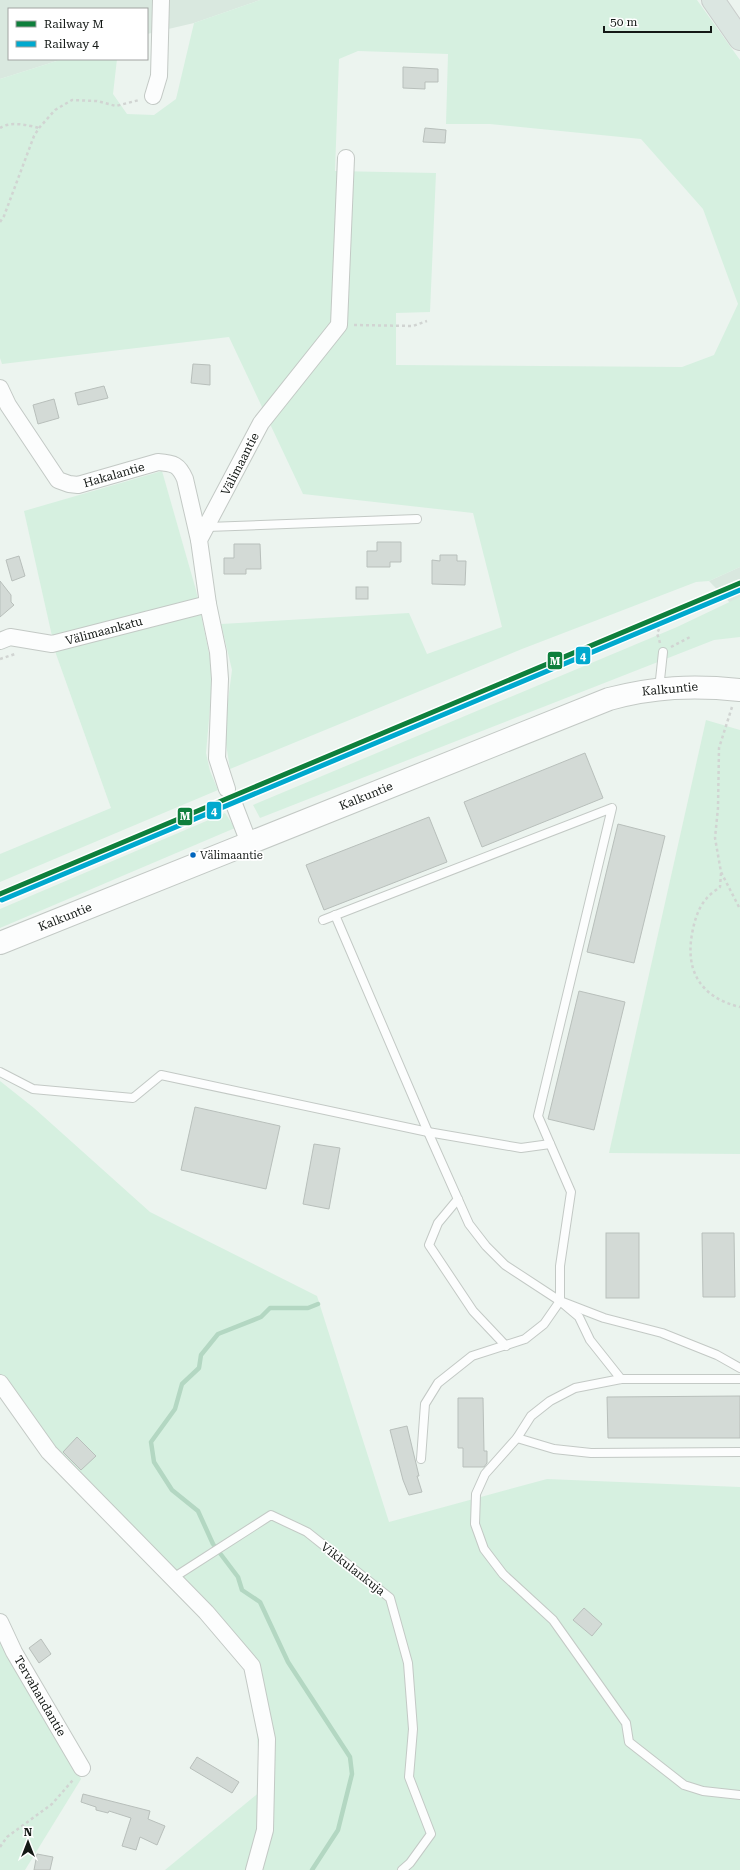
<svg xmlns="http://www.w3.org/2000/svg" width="740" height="1870" font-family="'Roboto Serif',serif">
<rect width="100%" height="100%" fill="#ecf4ef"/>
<g fill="#d9e8df">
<polygon points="0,0 260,0 194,23 147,34 147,9 9,9 9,59 63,59 0,79"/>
<polygon points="740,567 740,613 709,581"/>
</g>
<g fill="#d6f0e0" fill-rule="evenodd">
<path d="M260,0H697L740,60V567L709,581L696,582L522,649L230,769L224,731L232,670L221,624L409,613L427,654L502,627L473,513L303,494L229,337L2,364L0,358V79L63,59H117L113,94L127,114L154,115L176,99L194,23ZM358,51L448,54L446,124H490L641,139L703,209L738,304L714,355L682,367L396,365V313L430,312L436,173L335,171L339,59Z"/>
<polygon points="162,471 196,590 213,673 206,753 210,771 218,790 0,882 0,854 111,808 56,654 24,511"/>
<polygon points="740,597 740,637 714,640 260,818 253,805 677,627"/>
<polygon points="706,720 740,730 740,1154 609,1153"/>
<polygon points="225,813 235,828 0,928 0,909"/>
<polygon points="0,1081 34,1108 150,1212 317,1296 389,1522 547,1479 740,1487 740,1870 165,1870 261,1791 252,1666 53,1449 0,1376"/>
<polygon points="0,1638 81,1779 25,1870 0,1870"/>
</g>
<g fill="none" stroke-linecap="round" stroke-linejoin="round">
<polyline stroke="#b3d7c2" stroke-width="4.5" points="312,1870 338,1830 352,1774 350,1757 288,1662 260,1602 242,1590 238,1577 213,1544 198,1511 172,1490 154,1462 151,1442 175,1409 182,1384 199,1368 201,1355 218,1334 261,1317 270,1308 308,1308 318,1304"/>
</g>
<g fill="#d3dad6" stroke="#b8bfbb">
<polygon points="403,67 438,69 438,82 425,82 425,89 403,88"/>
<polygon points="425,128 446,130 445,143 423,142"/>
<polygon points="193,364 210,365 210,385 191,383"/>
<polygon points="104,386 108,398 78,405 75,393"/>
<polygon points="54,399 59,418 38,424 33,405"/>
<polygon points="377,542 401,542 401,562 390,562 390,567 367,567 367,551 377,551"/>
<polygon points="234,544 260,544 261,569 246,569 246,574 224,574 224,558 234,558"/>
<polygon points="440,555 457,555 457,561 466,561 465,585 432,584 432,560 440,561"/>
<polygon points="19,556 25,576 12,581 6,560"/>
<polygon points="0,581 11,595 11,602 14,605 0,617"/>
<rect x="356" y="587" width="12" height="12"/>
<polygon points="585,753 603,798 482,847 464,802"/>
<polygon points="429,817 447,862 324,910 306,865"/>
<polygon points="618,824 665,836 634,963 587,952"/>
<polygon points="579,991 625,1002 594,1130 548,1119"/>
<polygon points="195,1107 280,1126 266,1189 181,1170"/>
<polygon points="314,1144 340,1148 329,1209 303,1204"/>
<rect x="606" y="1233" width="33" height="65"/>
<polygon points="702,1233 734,1233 735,1297 703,1297"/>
<polygon points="740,1396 740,1438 608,1438 607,1397"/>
<polygon points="458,1398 483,1398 484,1451 487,1451 487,1463 484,1467 463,1467 463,1448 458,1448"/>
<polygon points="407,1426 419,1476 417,1476 422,1492 409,1495 403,1480 390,1430"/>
<polygon points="77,1437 96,1456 81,1470 63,1452"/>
<polygon points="584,1608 602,1624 592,1636 573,1620"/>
<polygon points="41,1639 51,1654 39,1663 29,1648"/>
<polygon points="197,1757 239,1782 232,1793 190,1768"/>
<polygon points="83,1794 150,1811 148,1819 165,1826 157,1845 140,1837 136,1850 122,1846 131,1818 109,1811 108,1813 96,1810 96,1807 81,1802"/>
<polygon points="37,1854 53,1857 50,1870 34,1870"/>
</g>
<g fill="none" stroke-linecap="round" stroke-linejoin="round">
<g stroke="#c3c9c5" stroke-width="10">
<g id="lane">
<polyline points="207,527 417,519"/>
<polyline points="659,689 663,652"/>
<polyline points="335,915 428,1132 469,1224 486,1246 505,1265 560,1301 604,1318 662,1333 717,1355 740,1368"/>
<polyline points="323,920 612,808 538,1116 571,1192 560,1266 560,1301 579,1317 590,1340 621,1379"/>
<polyline points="0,1072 33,1089 133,1098 161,1075 428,1132 521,1148 550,1144"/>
<polyline points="458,1199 438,1223 429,1245 473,1311 506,1346"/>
<polyline points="740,1379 621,1379 575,1388 550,1401 531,1416 517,1438 485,1474 476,1494 475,1524 484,1549 503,1574 553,1620 626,1723 629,1742 684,1785 703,1791 740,1795"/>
<polyline points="517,1438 554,1449 591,1453 740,1452"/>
<polyline points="421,1459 425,1404 438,1383 472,1356 525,1339 544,1324 560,1301"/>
<polyline points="173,1578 271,1515 307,1532 390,1598 408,1663 413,1729 409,1777 431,1834 410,1863 402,1870"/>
</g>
</g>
<g stroke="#c3c9c5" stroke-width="18">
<g id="street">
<polyline points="153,96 159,76 161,0"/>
<path d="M0,388L8,405L58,480L69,484L78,485L158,462C174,463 179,465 185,479L199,540"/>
<polyline points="0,641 10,637 52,644 208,604"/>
<polyline points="227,789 217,758 220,679 218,652 208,604 199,540 261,423 339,325 346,158"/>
<polyline points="234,804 249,843"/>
<polyline points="0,1383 49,1452 206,1612 252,1666 267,1739 265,1830 254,1870"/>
<polyline points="0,1622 14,1652 82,1768"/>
</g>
</g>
<g stroke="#c3c9c5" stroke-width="24">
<path id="secondary" d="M0,943L609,699C654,687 693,685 740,690"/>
</g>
<g stroke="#c9cdcb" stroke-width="24">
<polyline id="highway" points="713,0 740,39"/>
</g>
<g stroke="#d1d4d2" stroke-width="2.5" stroke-dasharray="3 3" stroke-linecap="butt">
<path d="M0,128C10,121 28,125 39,128"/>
<polyline points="0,222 4,216 34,136 39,128 55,110 72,100 97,101 116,106 139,100"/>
<polyline points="354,325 413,326 427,321"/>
<polyline points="660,643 657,633 667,615"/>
<polyline points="671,647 692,636"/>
<polyline points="0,659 15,654"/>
<polyline points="732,707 719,748 718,808 715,838 721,872 740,909"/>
<path d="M721,873L720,887C716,890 710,894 706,899C699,907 695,919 693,929C684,969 699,997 740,1007"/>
<polyline points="0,1847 7,1837 52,1804 73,1780"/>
</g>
<use href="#lane" stroke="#fcfdfd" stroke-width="8"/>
<use href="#street" stroke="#fcfdfd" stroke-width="16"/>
<use href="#secondary" stroke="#fcfdfd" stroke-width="22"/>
<use href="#highway" stroke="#dbe6e1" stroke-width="22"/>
<g stroke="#fff" stroke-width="8">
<polyline id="rail-1" points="0,894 740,583"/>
</g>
<g stroke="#fff" stroke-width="8">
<polyline id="rail-2" points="2,900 740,590"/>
</g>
<use href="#rail-1" stroke="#0e7f3c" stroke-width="5"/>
<use href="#rail-2" stroke="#00a9ce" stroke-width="5"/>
</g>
<circle fill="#0065bd" stroke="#fff" stroke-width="1.5" cx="193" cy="855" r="3.5"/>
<g text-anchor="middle" stroke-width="3.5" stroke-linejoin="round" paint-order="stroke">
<g font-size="11" fill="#141916" stroke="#fff" text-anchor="start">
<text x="200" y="859">Välimaantie</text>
</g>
<g font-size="12" fill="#141916" stroke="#fff">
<text transform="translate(240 464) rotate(-63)" y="4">Välimaantie</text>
<text transform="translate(114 475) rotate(-16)" y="4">Hakalantie</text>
<text transform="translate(104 631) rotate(-15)" y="4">Välimaankatu</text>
<text transform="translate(670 689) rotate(-5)" y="4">Kalkuntie</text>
<text transform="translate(366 796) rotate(-22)" y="4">Kalkuntie</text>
<text transform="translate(65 917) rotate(-22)" y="4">Kalkuntie</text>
<text transform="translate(353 1569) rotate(38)" y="4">Vikkulankuja</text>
<text transform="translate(40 1696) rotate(60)" y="4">Tervahaudantie</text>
</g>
</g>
<g stroke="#fff" stroke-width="1.5">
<rect x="575" y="646" width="16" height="19" rx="4" fill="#00a9ce"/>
<rect x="547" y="651" width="16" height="19" rx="4" fill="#0e7f3c"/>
<rect x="206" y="801" width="16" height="19" rx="4" fill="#00a9ce"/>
<rect x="177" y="807" width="16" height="19" rx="4" fill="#0e7f3c"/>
</g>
<g font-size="11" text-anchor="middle" font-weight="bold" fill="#fff">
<text x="583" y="660">4</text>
<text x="555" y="665">M</text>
<text x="214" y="815">4</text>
<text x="185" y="820">M</text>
</g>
<rect x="8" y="8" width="140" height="52" fill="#ffffff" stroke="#a1a3a2"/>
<rect x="16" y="21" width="20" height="6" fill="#0e7f3c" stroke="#a1a3a2"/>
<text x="44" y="28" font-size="12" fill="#141916">Railway M</text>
<rect x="16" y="41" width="20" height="6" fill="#00a9ce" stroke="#a1a3a2"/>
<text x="44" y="48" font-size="12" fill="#141916">Railway 4</text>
<g transform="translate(28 1842)" stroke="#ffffff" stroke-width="3" paint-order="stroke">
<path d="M0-3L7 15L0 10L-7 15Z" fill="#141916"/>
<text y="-6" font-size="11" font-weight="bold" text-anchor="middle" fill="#141916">N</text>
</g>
<path d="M604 26v6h107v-6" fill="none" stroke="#141916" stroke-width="2"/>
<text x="610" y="26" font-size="12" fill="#141916" stroke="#ffffff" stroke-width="3" paint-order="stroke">50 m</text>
</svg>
